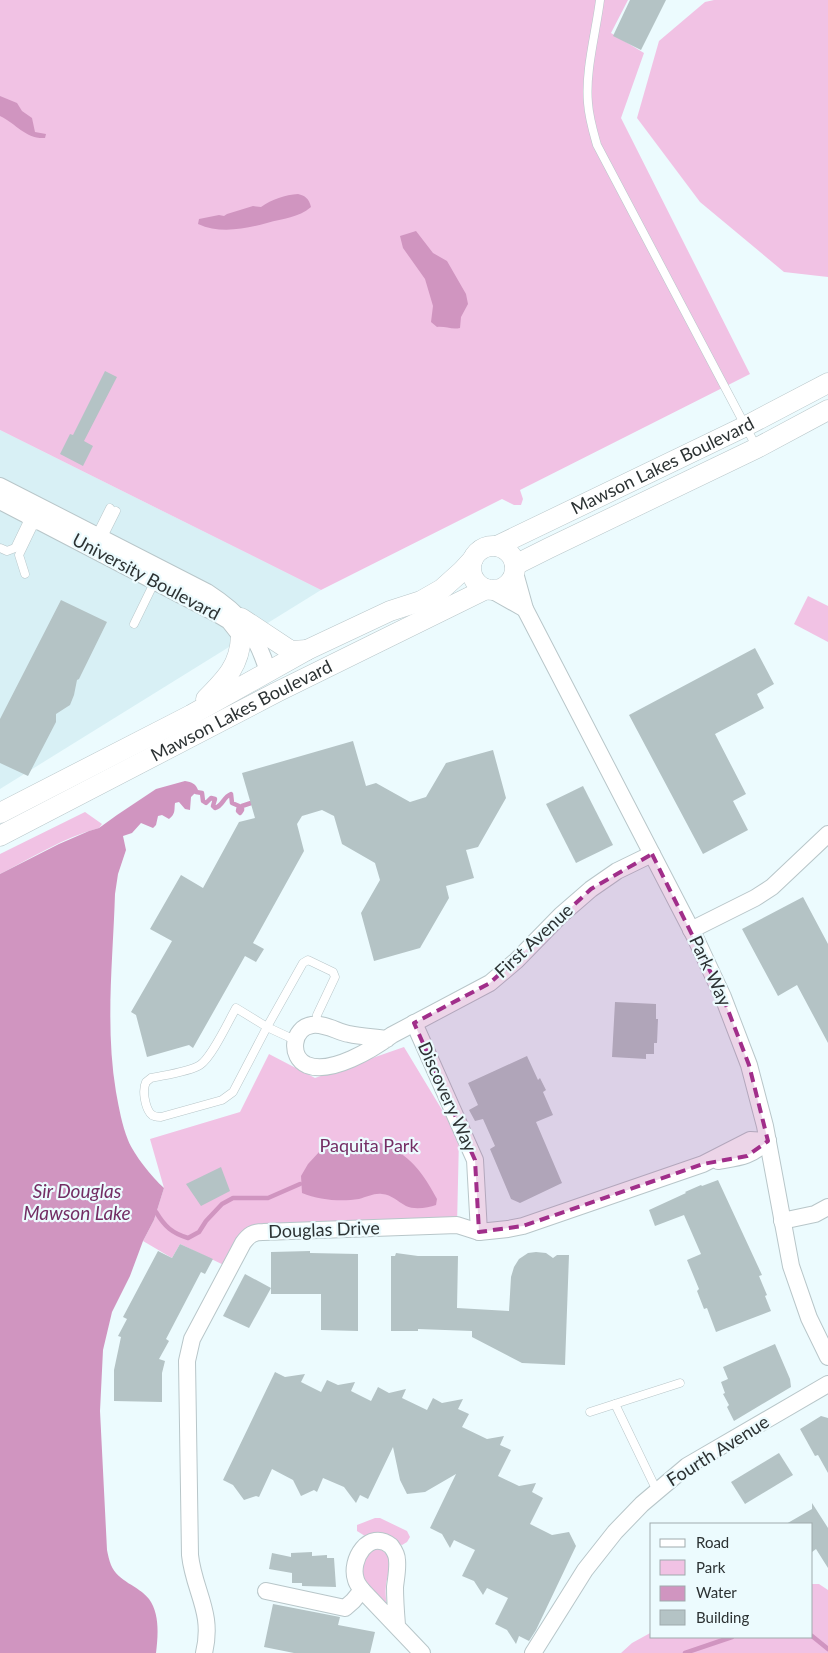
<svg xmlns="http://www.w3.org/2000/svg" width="828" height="1653" font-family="Lato,sans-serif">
<rect width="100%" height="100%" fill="#ecfbfe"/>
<polygon fill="#d8f0f5" points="0,430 321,590 0,789"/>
<g fill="#f1c2e4">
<polygon points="0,0 628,0 611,33 644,53 621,118 750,374 520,490 523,499 521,505 514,505 502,499 321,590 0,430"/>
<polygon points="714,0 828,0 828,277 784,272 700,202 637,118 659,41 705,2"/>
<polygon points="808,596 828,606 828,642 794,624"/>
<path d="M85,812L102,824L99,828C64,837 32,858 0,874V854Z"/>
<polygon points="404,1047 459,1138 457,1225 263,1232 230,1268 180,1244 172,1258 143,1241 154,1220 164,1188 150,1139 240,1112 269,1054 315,1078"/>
<polygon points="375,1518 380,1518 407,1531 410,1537 407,1542 402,1545 374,1535 365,1536 357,1531 357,1525"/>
<path d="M379,1549C397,1557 388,1571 386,1585C385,1593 386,1599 387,1607C376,1595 354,1578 363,1559C365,1556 368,1553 371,1550Z"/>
<polygon points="812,1584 819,1584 828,1590 828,1653 621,1653 632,1643 652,1632 652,1637 812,1637"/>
</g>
<g fill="#d095c0">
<path d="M0,96L17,103L22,111L32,118L35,132L46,134L45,138C25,139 17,124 0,116Z"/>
<path d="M298,194C305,196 309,198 311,207C298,218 284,218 267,223C245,229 220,234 198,224L199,219L219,215L224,216L227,214L253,206L261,207C272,199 285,195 298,194Z"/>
<path d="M416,231L433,253L447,261L466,294L468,304L461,317L460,328C452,330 445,326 437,327L431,322L433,306L425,279L403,248L400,236Z"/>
<path d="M185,781C192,782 196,784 198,790L191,797L190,810L185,809L179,802L175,803C174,809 176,814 169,819L162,815L158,816L156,825L153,828L141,823L132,833L123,836L126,850L118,874L115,894C113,960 105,1026 116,1092C119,1108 122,1125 128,1140C134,1155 152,1177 164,1188L154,1220L143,1241L130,1276L112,1312L103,1350L100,1411L107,1550C108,1555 109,1560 111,1565C118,1582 138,1585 149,1599C160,1614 158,1636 156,1653H0V874L59,844L89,831L99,828L117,815L156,789Z"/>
<path d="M372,1140C406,1150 421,1169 437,1199L436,1205C428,1208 414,1210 406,1206C397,1201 392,1195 382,1194C374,1193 367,1197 359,1199C341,1202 319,1200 302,1193L301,1176L308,1164L320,1151L344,1143Z"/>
</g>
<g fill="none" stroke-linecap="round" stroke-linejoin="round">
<g stroke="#d095c0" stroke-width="4.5">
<path d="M196,792L202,793L203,801L206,803L211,798L215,799L213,806L215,808C223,806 223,797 231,794L232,803L239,806L238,811L240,813L242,810V806L251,803"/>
<path d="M156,1212C165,1227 172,1233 188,1238L199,1232L206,1221L222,1204L233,1198H268L300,1184"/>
<polyline points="812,1636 828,1649"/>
<polyline points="685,1653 732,1637"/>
</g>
</g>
<g fill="#b4c3c5">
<polygon points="630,0 666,0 641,50 613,36"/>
<polygon points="105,371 117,377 84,441 93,446 83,466 60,454 70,434 73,435"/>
<polygon points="61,600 107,622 79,679 77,680 74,695 70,705 56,714 56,722 28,776 0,763 0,719"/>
<polygon points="755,648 774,684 757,694 764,708 715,734 746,794 733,801 748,830 703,854 629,715"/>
<polygon points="353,741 366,786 376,783 410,802 426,797 446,763 493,750 506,798 478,847 466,850 474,878 446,886 449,898 420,948 374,961 361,913 380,880 375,863 342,844 334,816 322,810 302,816 297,824 304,851 253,943 264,949 256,962 245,956 193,1048 189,1045 147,1057 136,1015 131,1012 172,941 150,929 181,875 203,888 239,822 255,818 242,773"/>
<polygon points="583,786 613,845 576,863 546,804"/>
<polygon points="803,897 828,944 828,1043 797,985 778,996 742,929"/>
<polygon points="615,1002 656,1004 656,1019 658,1019 657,1043 654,1043 654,1054 646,1054 646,1059 612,1057"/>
<polygon points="527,1056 538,1080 540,1078 546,1090 543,1092 553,1115 536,1122 562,1183 520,1203 511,1199 490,1149 495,1146 483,1119 475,1121 469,1110 478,1105 468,1083"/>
<polygon points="221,1167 230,1191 201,1206 186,1184"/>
<polygon points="718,1180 762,1275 759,1276 767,1295 765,1296 771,1311 716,1332 707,1308 704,1309 697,1291 699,1289 687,1260 701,1254 684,1215 655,1226 649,1210 686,1193 685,1192 701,1185 702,1186"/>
<polygon points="180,1244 213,1259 205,1274 201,1272 166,1339 169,1341 159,1359 165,1361 162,1373 162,1402 114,1401 114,1370 121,1337 118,1336 127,1319 123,1317 158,1251 172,1258"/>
<polygon points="310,1251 310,1253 358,1254 358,1331 321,1330 321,1294 271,1294 271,1252"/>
<polygon points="536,1252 546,1253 553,1258 557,1255 569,1255 565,1365 522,1363 472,1337 472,1331 418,1329 418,1331 391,1331 391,1256 395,1256 396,1253 418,1256 458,1256 457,1308 509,1311 511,1277 514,1267 519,1259 528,1253"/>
<polygon points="245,1274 271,1288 249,1328 223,1316"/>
<polygon points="775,1344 790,1379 791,1387 734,1421 727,1407 729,1405 723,1394 725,1393 721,1382 728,1379 723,1367"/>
<polygon points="275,1372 285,1377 305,1374 301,1382 321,1392 327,1380 338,1385 355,1382 351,1391 371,1401 378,1387 389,1393 406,1389 402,1398 427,1410 433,1398 442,1403 463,1399 458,1409 469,1414 462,1427 487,1439 504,1436 500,1445 511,1450 498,1476 519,1486 536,1483 532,1492 543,1498 530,1524 552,1535 569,1532 576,1546 536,1630 529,1641 519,1636 516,1644 507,1630 495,1624 508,1598 487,1588 483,1595 474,1581 462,1576 475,1550 454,1540 450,1548 442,1534 430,1528 456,1474 425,1492 407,1494 400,1480 393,1447 368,1499 360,1495 356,1503 344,1487 323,1478 317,1492 314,1490 301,1496 293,1480 272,1469 259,1497 256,1496 244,1500 233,1485 223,1480"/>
<polygon points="821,1416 828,1418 828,1473 818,1455 815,1456 800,1429"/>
<polygon points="779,1453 793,1475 745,1504 731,1482"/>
<polygon points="812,1503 828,1528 828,1568 816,1549 812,1552 812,1524 786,1524 812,1509"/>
<polygon points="312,1552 312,1556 327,1555 327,1558 334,1558 336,1587 302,1586 302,1583 292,1583 292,1573 269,1569 272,1553 291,1557 291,1553"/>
<polygon points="273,1604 340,1617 338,1625 375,1632 370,1653 294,1653 264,1647"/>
</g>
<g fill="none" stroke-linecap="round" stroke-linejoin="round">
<g stroke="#b8c6c9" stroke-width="9">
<g id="service">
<path d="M600,0C596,32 585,71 588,103C589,118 593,131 597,145L757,448"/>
<polyline points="96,536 110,508"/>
<polyline points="102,539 116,511"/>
<polyline points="0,548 7,551 15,548 27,523 25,515"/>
<polyline points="25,574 19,555 33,526 42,524"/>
<polyline points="134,624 155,581"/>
<path d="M295,1040L267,1027L236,1008C228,1022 212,1057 200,1065C189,1072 165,1075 151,1078L146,1082C142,1090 145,1106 150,1113C153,1117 157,1117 161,1117L222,1100L233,1092L267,1027L303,963L308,960L333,972L335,977L317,1015L316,1024"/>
<polyline points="615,1404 657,1491"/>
<polyline points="590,1412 680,1383"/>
</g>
</g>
<g stroke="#b8c6c9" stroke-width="18">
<g id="minor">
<path d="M0,486L207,592C241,614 256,632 268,672"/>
<polyline points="0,501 219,615 229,621 240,635"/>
<polyline points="515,573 525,609 695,937 723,997 749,1065 765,1126 791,1266 809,1318 828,1357"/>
<polyline points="493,591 525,609"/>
<polyline points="691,930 755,898 772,887 828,834"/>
<polyline points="414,1023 475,1160 479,1232"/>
<path d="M387,1039C375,1037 362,1037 349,1034C338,1032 324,1023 312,1025C292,1028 289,1057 307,1065C331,1075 373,1049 392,1035L490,983L516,961L561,915L591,889L617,871L652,854"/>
<path d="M718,1161C742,1157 749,1157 768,1141"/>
<polyline points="782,1221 815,1214 828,1207"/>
<polyline points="266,1591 345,1608 353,1601 362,1590"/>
<path d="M397,1625C396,1613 395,1600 395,1587C396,1578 398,1569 397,1560C397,1555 394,1550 391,1546C369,1528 349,1560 356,1580C357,1584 360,1587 362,1590L422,1653"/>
<path d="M204,1653C214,1612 194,1592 190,1555L187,1361L192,1339L243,1243C249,1235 253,1232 263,1232L457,1225L479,1232L508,1229L523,1226L703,1164L750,1140L768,1141"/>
<polyline points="533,1653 585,1570 615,1532 642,1504 687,1466 828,1384"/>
</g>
</g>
<g stroke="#b8c6c9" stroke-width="21">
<g id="tertiary">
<circle cx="493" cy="568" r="22"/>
<path id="s1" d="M497,546L746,426L828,383"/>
<polyline points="515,565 549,548 757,448 828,410"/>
<polyline points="241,618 291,651 307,650"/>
<path d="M206,699C226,679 240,665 241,636"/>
<polyline points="0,813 191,715 307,650 390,611 421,601 442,589 462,571 473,559"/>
<path id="s2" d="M0,836L277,692L486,589"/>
</g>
</g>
<use href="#service" stroke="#fff" stroke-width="8"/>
<use href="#minor" stroke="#fff" stroke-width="16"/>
<use href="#tertiary" stroke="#fff" stroke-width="20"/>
</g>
<path fill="#a12e8a" fill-opacity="0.2" stroke="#a12e8a" stroke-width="4" stroke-dasharray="10 6" stroke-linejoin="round" d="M652,854L723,997L749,1065L768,1141L747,1156L703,1164L523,1226L479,1232L475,1160L414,1023L490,983L591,889Z"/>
<g text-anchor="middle" stroke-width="4.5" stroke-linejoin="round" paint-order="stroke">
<g font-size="18" fill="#2c3233" stroke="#ecfbfe">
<text dy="6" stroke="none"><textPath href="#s1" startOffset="184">Mawson Lakes Boulevard</textPath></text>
<text transform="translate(146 577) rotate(28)" y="6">University Boulevard</text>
<text dy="6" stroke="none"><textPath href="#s2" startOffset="272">Mawson Lakes Boulevard</textPath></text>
<text transform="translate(534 941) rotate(-43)" y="6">First Avenue</text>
<text transform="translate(710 971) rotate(65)" y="6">Park Way</text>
<text transform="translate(447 1097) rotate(66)" y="6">Discovery Way</text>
<text transform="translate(324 1230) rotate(-2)" y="6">Douglas Drive</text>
<text transform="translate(718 1451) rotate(-32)" y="6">Fourth Avenue</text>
</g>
<g font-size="18" fill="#742d64" stroke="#ecfbfe">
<text x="369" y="1152">Paquita Park</text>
</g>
<g font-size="19" font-style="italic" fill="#732d64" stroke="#ecfbfe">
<text x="77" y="1198">Sir Douglas<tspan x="77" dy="22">Mawson Lake</tspan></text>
</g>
</g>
<rect x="650" y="1523" width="162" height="115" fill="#ecfbfe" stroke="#9fabad"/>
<rect x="660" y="1539" width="25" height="8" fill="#ffffff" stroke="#9fabad"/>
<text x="696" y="1548" font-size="15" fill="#2c3233">Road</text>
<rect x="660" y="1560" width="25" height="15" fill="#f1c2e4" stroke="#9fabad"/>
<text x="696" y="1573" font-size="15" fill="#2c3233">Park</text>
<rect x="660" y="1586" width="25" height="15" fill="#d095c0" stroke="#9fabad"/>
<text x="696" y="1598" font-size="15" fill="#2c3233">Water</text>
<rect x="660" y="1610" width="25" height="15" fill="#b4c3c5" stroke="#9fabad"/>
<text x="696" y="1623" font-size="15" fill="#2c3233">Building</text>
</svg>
